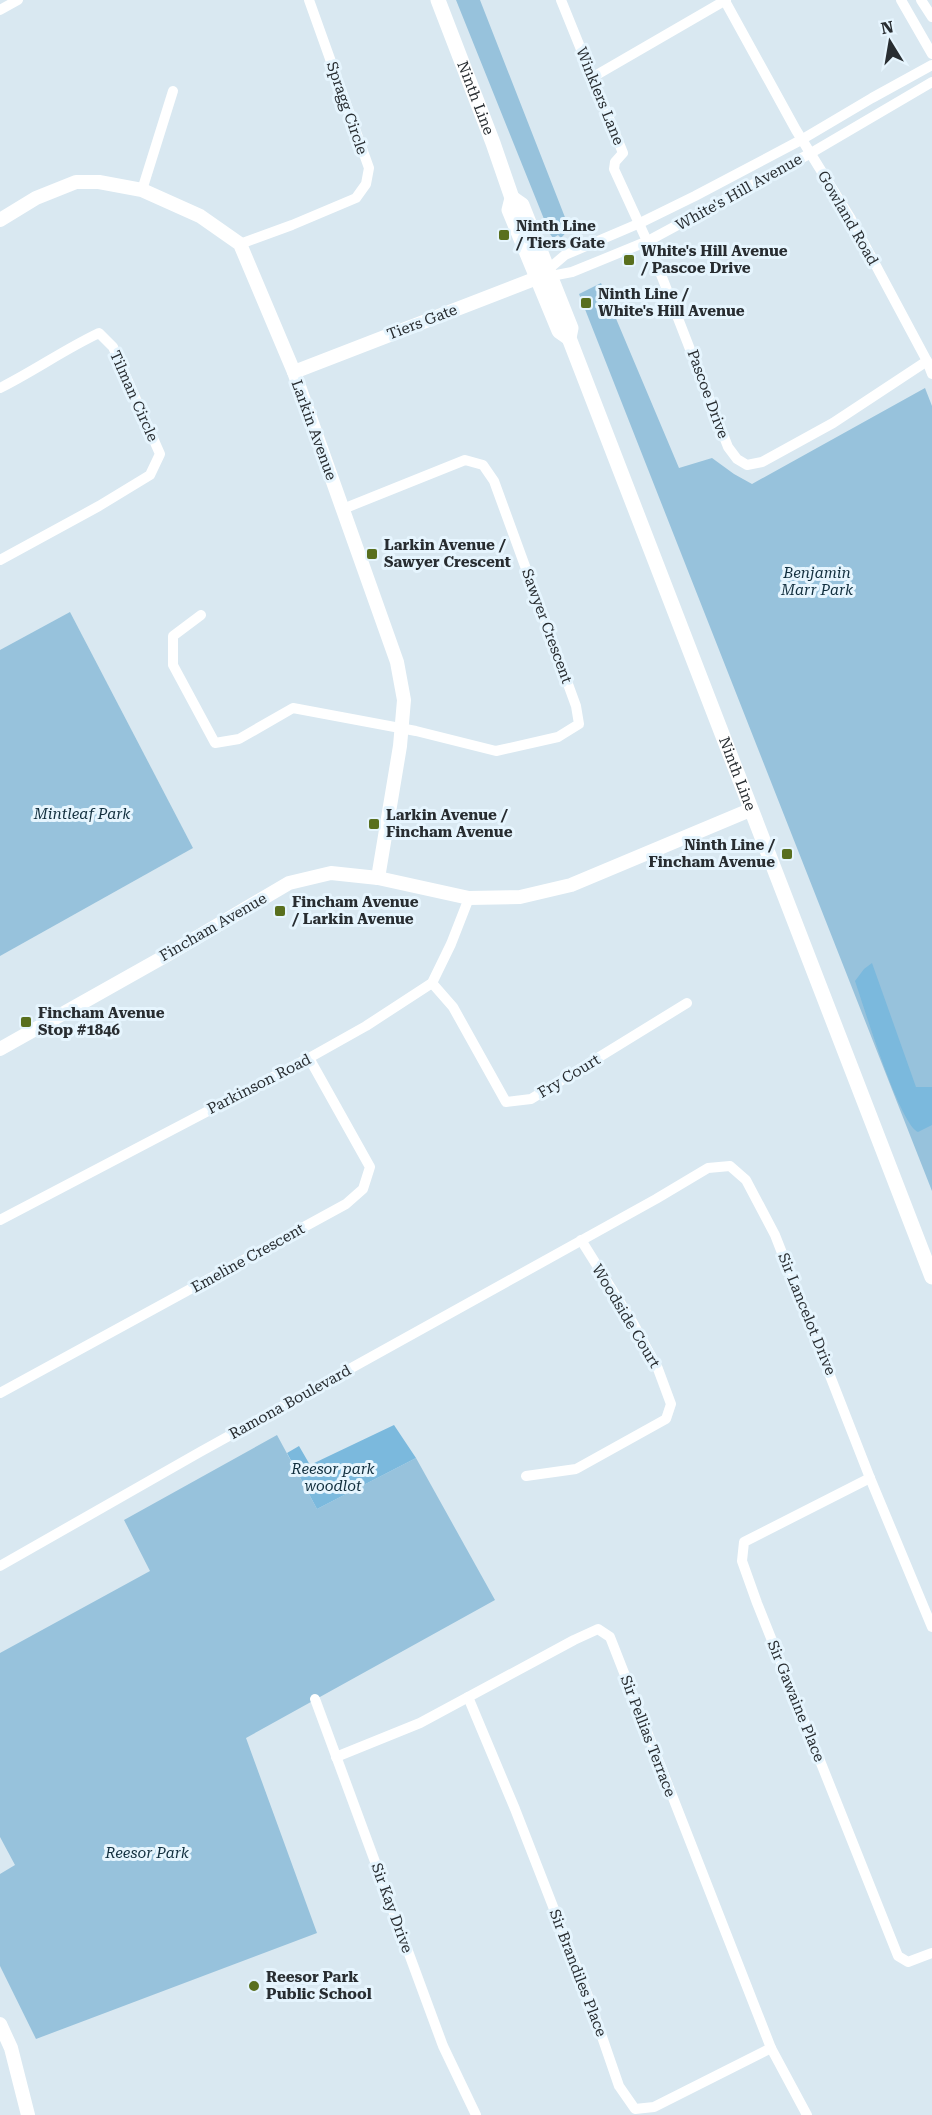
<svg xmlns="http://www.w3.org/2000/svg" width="932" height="2115" font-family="'Roboto Serif',serif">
<rect width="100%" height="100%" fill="#d9e8f1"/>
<g fill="#97c2dc">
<polygon points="456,0 480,0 568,225 571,227 561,238 558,235 553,238 550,234"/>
<polygon points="601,283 679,468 712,458 734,474 752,484 925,388 932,406 932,1191 579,294"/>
<polygon points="70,612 193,848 0,956 0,650"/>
<polygon points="277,1435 317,1509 416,1458 495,1600 246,1738 317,1933 36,2039 0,1966 0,1874 15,1865 0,1837 0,1653 150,1571 124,1520"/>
</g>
<g fill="#7bb9dd">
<path d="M872,963L916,1087H932V1125L918,1132C899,1123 864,1007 855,981L864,969Z"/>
<polygon points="394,1425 416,1458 317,1509 287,1453 299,1446 310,1465"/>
</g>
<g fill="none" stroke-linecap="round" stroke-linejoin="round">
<g stroke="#fff" stroke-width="10">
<polyline points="561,0 623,153 615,162 614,169 653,254 728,447 737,459 747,465 762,462 833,423 927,361"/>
<polyline points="901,0 932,54"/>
<polyline points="921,0 932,17"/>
<polyline points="725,1 796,130 851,219 927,361 932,374"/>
<polyline points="0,10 18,0"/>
<polyline points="593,77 726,0"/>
<polyline points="142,190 173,91"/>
<polyline points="240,244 292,225 356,198 366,184 369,168 309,0"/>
<polyline points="544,273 565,255 640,223 695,196 801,140 872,98 932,65"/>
<polyline points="546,277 572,272 648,241 811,153 932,82"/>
<path d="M0,388C34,371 65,349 99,333L113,347L160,454L150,475L99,506L0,560"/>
<polyline points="201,615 173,636 173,665 215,743 239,739 293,708 416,731 496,751 558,737 579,724 576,706 494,481 483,465 465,460 343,509"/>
<polyline points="432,983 453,1007 506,1102 531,1099 687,1003"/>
<polyline points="0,1220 309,1058 366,1026 432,983 451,944 469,898"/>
<polyline points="0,1393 346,1204 363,1189 370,1167 309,1058"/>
<polyline points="526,1476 576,1469 666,1419 671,1404 658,1369 633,1323 581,1240"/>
<polyline points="870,1478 744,1542 742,1561 757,1603 898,1956 908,1962 932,1953"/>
<polyline points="0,1566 200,1452 656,1199 708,1168 730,1166 746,1180 775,1235 870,1478 932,1627"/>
<polyline points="468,1697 515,1809 589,1999 619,2086 635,2109 654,2107 771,2048"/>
<polyline points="315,1699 443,2046 476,2115"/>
<polyline points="336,1757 420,1723 574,1640 598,1629 610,1637 771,2048 807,2115"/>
</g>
<g stroke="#fff" stroke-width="14">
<polyline points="0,220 36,198 76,182 99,182 142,190 200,216 240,244 294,372 397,662 404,700 400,746 378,878"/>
<polyline points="294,372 537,278"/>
<polyline points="0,1049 167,955 289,883 331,873 378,878 469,898 520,897 571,885 750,810"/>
<polyline points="0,2024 11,2048 28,2115"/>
</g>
<g stroke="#fff" stroke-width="15">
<path id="s1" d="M438,0L493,143L512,198L509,210L559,331L569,338"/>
<path id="s2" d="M512,198L522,205L571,328L569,338L932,1277"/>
</g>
</g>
<g fill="#596f1e" stroke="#e6f5fe" stroke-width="2">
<rect x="498" y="229" width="12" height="12" rx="3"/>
<rect x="623" y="254" width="12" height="12" rx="3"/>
<rect x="580" y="297" width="12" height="12" rx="3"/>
<rect x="366" y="548" width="12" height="12" rx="3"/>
<rect x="368" y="818" width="12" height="12" rx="3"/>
<rect x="781" y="848" width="12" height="12" rx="3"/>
<rect x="274" y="905" width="12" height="12" rx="3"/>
<rect x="20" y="1016" width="12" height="12" rx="3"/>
<circle cx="254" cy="1986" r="6"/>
</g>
<g text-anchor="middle" stroke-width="6" stroke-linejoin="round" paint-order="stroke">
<g font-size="15" fill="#282d31" stroke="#e6f5fe">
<text transform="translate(600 96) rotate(68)" y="5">Winklers Lane</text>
<text dy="5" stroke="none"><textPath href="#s1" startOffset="105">Ninth Line</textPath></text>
<text transform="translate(347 108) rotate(71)" y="5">Spragg Circle</text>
<text transform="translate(739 192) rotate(-29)" y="5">White's Hill Avenue</text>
<text transform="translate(848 218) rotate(60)" y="5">Gowland Road</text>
<text transform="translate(422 322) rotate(-21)" y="5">Tiers Gate</text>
<text transform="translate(708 394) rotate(70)" y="5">Pascoe Drive</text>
<text transform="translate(134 396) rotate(66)" y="5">Tilman Circle</text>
<text transform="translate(314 430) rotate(70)" y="5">Larkin Avenue</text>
<text transform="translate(547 626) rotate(70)" y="5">Sawyer Crescent</text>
<text dy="5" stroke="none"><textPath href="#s2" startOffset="622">Ninth Line</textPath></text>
<text transform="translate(213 927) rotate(-30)" y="5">Fincham Avenue</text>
<text transform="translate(569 1076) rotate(-31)" y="5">Fry Court</text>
<text transform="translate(259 1084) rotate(-27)" y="5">Parkinson Road</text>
<text transform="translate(248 1258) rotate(-29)" y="5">Emeline Crescent</text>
<text transform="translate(807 1314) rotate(68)" y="5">Sir Lancelot Drive</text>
<text transform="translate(626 1316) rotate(59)" y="5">Woodside Court</text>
<text transform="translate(290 1402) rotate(-29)" y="5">Ramona Boulevard</text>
<text transform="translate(796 1701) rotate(68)" y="5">Sir Gawaine Place</text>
<text transform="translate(648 1736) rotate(69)" y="5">Sir Pellias Terrace</text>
<text transform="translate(392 1908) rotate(70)" y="5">Sir Kay Drive</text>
<text transform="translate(578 1973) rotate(69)" y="5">Sir Brandiles Place</text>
</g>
<g font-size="15" font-weight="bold" fill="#282d31" stroke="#e6f5fe" text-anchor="start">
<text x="516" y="231">Ninth Line<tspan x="516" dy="17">/ Tiers Gate</tspan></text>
<text x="641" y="256">White's Hill Avenue<tspan x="641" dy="17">/ Pascoe Drive</tspan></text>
<text x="598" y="299">Ninth Line /<tspan x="598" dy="17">White's Hill Avenue</tspan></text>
<text x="384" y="550">Larkin Avenue /<tspan x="384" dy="17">Sawyer Crescent</tspan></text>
<text x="386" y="820">Larkin Avenue /<tspan x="386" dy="17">Fincham Avenue</tspan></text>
<text x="775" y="850" text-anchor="end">Ninth Line /<tspan x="775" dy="17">Fincham Avenue</tspan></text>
<text x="292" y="907">Fincham Avenue<tspan x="292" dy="17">/ Larkin Avenue</tspan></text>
<text x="38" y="1018">Fincham Avenue<tspan x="38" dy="17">Stop #1846</tspan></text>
<text x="266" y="1982">Reesor Park<tspan x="266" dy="17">Public School</tspan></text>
</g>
<g font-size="15" font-style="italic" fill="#112e3d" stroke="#e6f5fe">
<text x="817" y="578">Benjamin<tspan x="817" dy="17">Marr Park</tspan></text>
<text x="82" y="819">Mintleaf Park</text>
<text x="333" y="1474">Reesor park<tspan x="333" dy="17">woodlot</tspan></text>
<text x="147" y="1858">Reesor Park</text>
</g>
</g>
<g transform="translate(890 42) rotate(349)" stroke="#e6f5fe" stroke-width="4.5" paint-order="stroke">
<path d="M0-4.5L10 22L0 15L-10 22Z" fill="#282d31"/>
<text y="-9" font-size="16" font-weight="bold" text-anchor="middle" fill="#282d31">N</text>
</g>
</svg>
